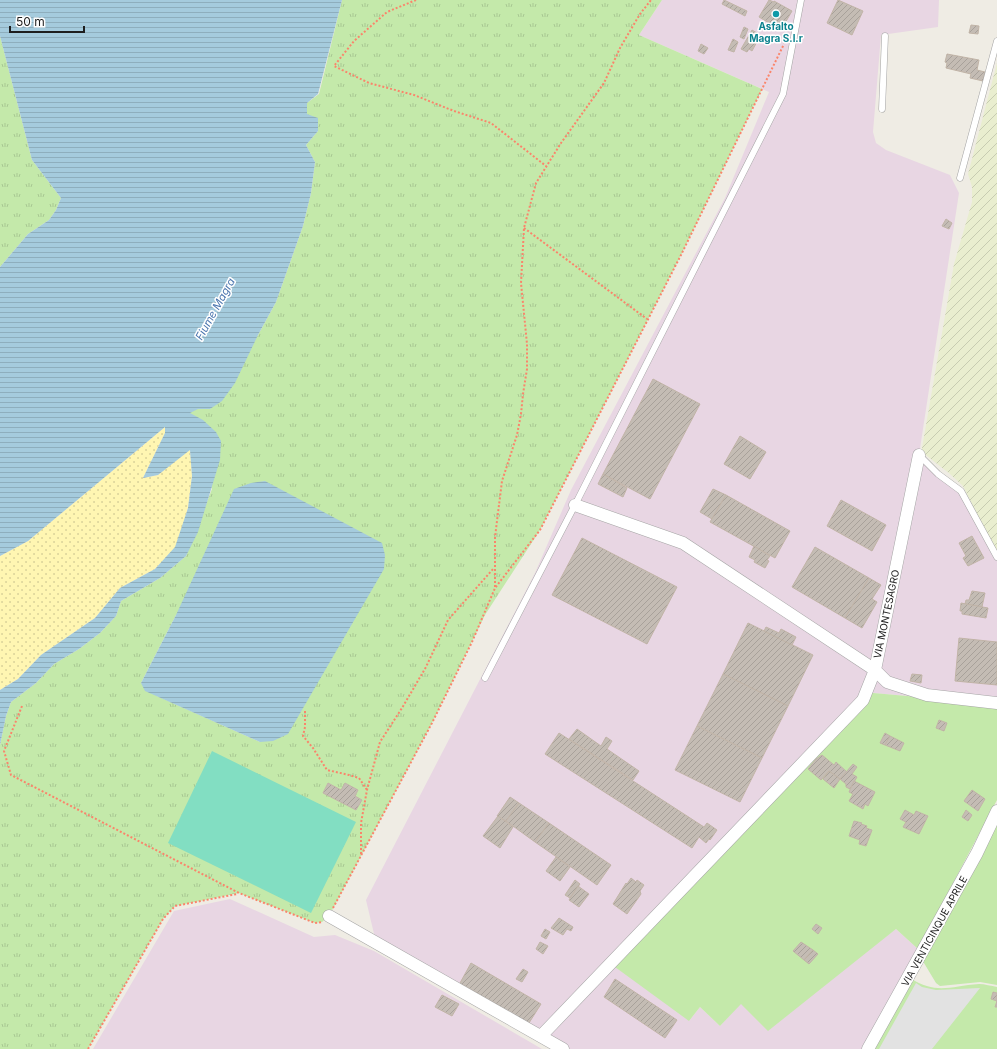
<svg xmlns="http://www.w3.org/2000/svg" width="997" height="1049" font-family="Inter,sans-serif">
<defs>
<pattern id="farmland-furrows" width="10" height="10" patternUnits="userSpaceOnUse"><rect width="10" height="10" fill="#e9eecf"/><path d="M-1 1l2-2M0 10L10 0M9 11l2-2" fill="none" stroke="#c7ccb1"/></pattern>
<pattern id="grass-tufts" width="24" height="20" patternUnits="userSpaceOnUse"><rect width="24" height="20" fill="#c4e9aa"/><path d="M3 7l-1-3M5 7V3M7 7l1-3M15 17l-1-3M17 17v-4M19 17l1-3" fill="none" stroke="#a8c792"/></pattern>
<pattern id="sand-dots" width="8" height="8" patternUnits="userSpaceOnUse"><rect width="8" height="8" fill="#fff6b2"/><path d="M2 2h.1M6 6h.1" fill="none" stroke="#dad299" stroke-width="1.8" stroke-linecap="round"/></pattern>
<pattern id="water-rules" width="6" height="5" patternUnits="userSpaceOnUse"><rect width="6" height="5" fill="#a5cbdd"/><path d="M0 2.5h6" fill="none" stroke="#8eaebd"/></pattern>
<pattern id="building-hatch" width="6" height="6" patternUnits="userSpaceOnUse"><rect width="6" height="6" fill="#c4bcb4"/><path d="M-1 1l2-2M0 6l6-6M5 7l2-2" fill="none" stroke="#a8a19a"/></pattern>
</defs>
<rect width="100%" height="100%" fill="#efece4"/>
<g fill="#e8d6e3">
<polygon points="662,0 939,0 938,27 881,35 873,132 876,143 886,150 950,175 959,193 919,455 961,491 997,557 997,704 862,692 689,1021 700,1007 720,1026 741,1003 872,947 896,929 918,949 867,1049 565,1049 375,938 366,900 535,573 571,490 725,198 769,92 639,35"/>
<polygon points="230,899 314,937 335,935 374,951 542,1049 93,1049 174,911"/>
</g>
<polygon fill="url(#farmland-furrows)" points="997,63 997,554 963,486 950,474 922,452 922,448 954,264 972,202 972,187 968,174"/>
<g fill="url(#grass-tufts)" fill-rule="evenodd">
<path d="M342,0H662L639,35L762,89L681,255L540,530L485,615L432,723L329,916L322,922L315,923L239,893L175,906L163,919L88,1049H0V745L6,716L11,702L36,683L54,664L79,649L100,633L116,616L121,601L160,578L186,556L212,489L189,413L198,408L210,409L258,335L276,302L303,226L311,193L315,162L306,145L318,131L307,114V103L319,94ZM176,615L260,742L157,696L141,683ZM328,783L341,790L345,783L358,790L355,796L362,800L356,810L323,793Z"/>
<polygon points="0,36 32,160 61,198 56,210 49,220 28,234 0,267"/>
</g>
<polygon fill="url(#sand-dots)" points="165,427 165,433 143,478 158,475 190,449 192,476 188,508 176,547 155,569 120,588 95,618 41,655 18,679 0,690 0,556 28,541"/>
<g fill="#c4e9aa">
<polygon points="862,692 997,704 997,800 918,949 896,929 768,1031 741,1004 720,1026 700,1007 689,1021 615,967"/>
<polygon points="997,815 997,985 980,982 940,986 936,983 921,958"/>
<path d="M910,978C937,995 950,986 979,984C985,984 991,986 997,987V1049H870Z"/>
</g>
<polygon fill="#82dec2" points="212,751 356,822 311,913 168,843"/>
<polygon fill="#e2e2e2" points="916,983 922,987 936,990 980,988 932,1049 879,1049"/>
<g fill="url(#water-rules)">
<polygon points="0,0 342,0 318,94 307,103 307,114 318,118 318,131 306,145 315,162 311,193 303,226 276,302 258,335 235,383 222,401 210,409 198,409 190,413 203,420 216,432 221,441 220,460 198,532 186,556 160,578 121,601 116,616 100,633 79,649 54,664 36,683 11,702 6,716 0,745 0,690 18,679 41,655 95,618 120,588 155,569 175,547 188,508 192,476 190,450 158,475 143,478 165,433 165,427 28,541 0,556 0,267 28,234 49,220 56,210 61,198 32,160 0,36"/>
<polygon points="265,481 382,543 385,555 384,569 288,734 273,741 260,742 145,691 141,683 176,615 234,489 251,483"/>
</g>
<g fill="url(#building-hatch)" stroke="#c1b4a7">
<polygon points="724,0 747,11 745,16 722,4"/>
<polygon points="769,0 774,2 774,1 792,11 781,30 759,17"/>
<polygon points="838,0 863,11 852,35 827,23"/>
<polygon points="971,25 979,26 978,34 969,33"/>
<polygon points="744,27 748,29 744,39 740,37"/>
<polygon points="752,30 757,33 755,36 759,38 752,51 749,49 747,52 741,49"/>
<polygon points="733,39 738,42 734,52 728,50"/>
<polygon points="701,44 708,48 704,54 698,51"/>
<polygon points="947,54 979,60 977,70 985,72 983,81 970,78 971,74 946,68 947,63 945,62"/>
<polygon points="946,219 952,223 949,229 942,226"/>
<polygon points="653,379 700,404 650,499 603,474"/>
<polygon points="740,436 766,452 750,479 724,464"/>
<polygon points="603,474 627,488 623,497 598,484"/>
<polygon points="713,489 726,495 712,519 700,512"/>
<polygon points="726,495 790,531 775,558 710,522"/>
<polygon points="841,500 886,525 872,551 827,526"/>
<polygon points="972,536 984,558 968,566 963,558 966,556 959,543"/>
<polygon points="582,538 677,587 647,644 552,595"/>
<polygon points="754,546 770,556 767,560 769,561 765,568 754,562 755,560 749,557"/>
<polygon points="815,547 869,578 845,618 792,587"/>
<polygon points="869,578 881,585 872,599 877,602 862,628 845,618"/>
<polygon points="972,591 985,593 982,607 965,604 966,600 969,600"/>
<polygon points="961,603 988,608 986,618 962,614 962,611 960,611"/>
<polygon points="748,623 813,655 788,706 723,674"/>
<polygon points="766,627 779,633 781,629 796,637 792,645 764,631"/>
<polygon points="959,638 997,642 997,685 955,681"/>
<polygon points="723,674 788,706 762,758 697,726"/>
<polygon points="912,674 922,675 921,683 910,681"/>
<polygon points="939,720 947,723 944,731 936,728"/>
<polygon points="697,726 762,758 740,802 675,770"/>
<polygon points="577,729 601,746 606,737 612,741 607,749 639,771 633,780 569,739"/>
<polygon points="559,733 704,827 707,823 717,830 710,840 709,839 706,843 699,837 692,848 545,754"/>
<polygon points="885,733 890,736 885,745 880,743"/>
<polygon points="890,736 904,743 900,751 885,745"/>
<polygon points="822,755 834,765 836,762 847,772 840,779 829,771 821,780 808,769 816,759"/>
<polygon points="853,764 857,767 852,774 857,777 850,789 846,787 846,784 840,779"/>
<polygon points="829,771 840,779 834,788 823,779"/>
<polygon points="854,781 875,792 868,806 865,804 863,809 849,801 853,794 849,792"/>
<polygon points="328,783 341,790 345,783 358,790 355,796 362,800 356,810 323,793"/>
<polygon points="972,790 985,799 978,811 964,801"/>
<polygon points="510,797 519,803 506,821 497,816"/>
<polygon points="519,803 549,823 535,842 506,821"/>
<polygon points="905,810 914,815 916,811 928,816 919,834 903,827 906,822 900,819"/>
<polygon points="966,810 972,815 968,821 962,817"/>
<polygon points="498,816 513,827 500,848 483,836"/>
<polygon points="854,821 862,823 861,824 867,826 866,828 872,830 866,846 859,844 860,840 849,836"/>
<polygon points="549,823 611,865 597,885 535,842"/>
<polygon points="556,857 570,867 560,881 546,871"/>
<polygon points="631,878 636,882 637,880 644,885 640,891 641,894 627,914 613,904 626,883 627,884"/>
<polygon points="575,880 580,884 570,898 565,895"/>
<polygon points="578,886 589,894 579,907 569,900"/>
<polygon points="559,918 573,927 571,931 567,929 563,935 551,928"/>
<polygon points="816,924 822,928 818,934 812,929"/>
<polygon points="545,929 550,932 546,939 541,936"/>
<polygon points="540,942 548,946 543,954 536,949"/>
<polygon points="801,942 813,950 804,960 793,951"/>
<polygon points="813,950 818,954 809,964 804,960"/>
<polygon points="471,963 541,1004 529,1023 460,983"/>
<polygon points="523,969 528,972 522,982 516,979"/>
<polygon points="615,979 677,1020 665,1038 604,997"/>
<polygon points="993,992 997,993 997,1007 995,1007 997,1001 991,999"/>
<polygon points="442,995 459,1004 452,1016 435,1007"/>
</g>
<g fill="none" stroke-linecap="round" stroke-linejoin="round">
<g stroke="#a5a5a5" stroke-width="7">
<g id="service">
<polyline points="882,109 885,36"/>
<polyline points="960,178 997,41"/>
<polyline points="919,455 938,474 961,491 997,557"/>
<polyline points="485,678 575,505 783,94 801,0"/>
</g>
</g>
<g stroke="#a5a5a5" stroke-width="13">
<g id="minor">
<polyline points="919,455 875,670 887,682 927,695 997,703"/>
<polyline points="329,916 563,1049"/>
<polyline points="541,1036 863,700 875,670 683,543 575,505"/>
<polyline points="868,1049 977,853 997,811"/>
</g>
</g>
<g stroke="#fa856b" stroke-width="2" stroke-dasharray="2 2" stroke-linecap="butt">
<polyline points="416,0 387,12 354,41 334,66 369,83 414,95 454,111 491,123 546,166"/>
<polyline points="524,228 647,319"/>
<polyline points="495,587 495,537 502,481 517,435 521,414 523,394 527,369 527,344 521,283 524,228 536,183 561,143 604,83 620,48 640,14 651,0"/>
<polyline points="22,706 4,751 11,775 239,893 315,923 322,922"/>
<polyline points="305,711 305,727 303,736 313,748 327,770 349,775 359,778 367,790"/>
<polyline points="361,854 361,823 367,790 380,742 402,708 426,667 448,620 494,568"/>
<polyline points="333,908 432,723 472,642 495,588 540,530 681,255 784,44"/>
<polyline points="88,1049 163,919 175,906 237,894"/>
</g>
<use href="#service" stroke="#fff" stroke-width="6"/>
<use href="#minor" stroke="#fff" stroke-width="12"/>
</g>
<circle fill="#0f9aa8" stroke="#fff" stroke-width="1.5" cx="776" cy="14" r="4"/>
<g text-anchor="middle" stroke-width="3" stroke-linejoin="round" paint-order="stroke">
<g font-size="10" font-weight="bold" fill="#0d838f" stroke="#fff">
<text x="776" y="30">Asfalto<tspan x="776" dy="12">Magra S.l.r</tspan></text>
</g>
<g font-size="10" fill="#1e1e1e" stroke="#fff">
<text transform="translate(886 614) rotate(-78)" y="4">VIA MONTESAGRO</text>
<text transform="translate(934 931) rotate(-61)" y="4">VIA VENTICINQUE APRILE</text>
</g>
<g font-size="11" font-style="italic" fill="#4a74ae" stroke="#fff">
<text transform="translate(215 309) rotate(-61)" y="4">Fiume Magra</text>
</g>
</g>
<path d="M10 26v6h74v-6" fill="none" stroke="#1e1e1e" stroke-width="2"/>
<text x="16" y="26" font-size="12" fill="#1e1e1e" stroke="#ffffff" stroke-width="3" paint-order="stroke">50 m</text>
</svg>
